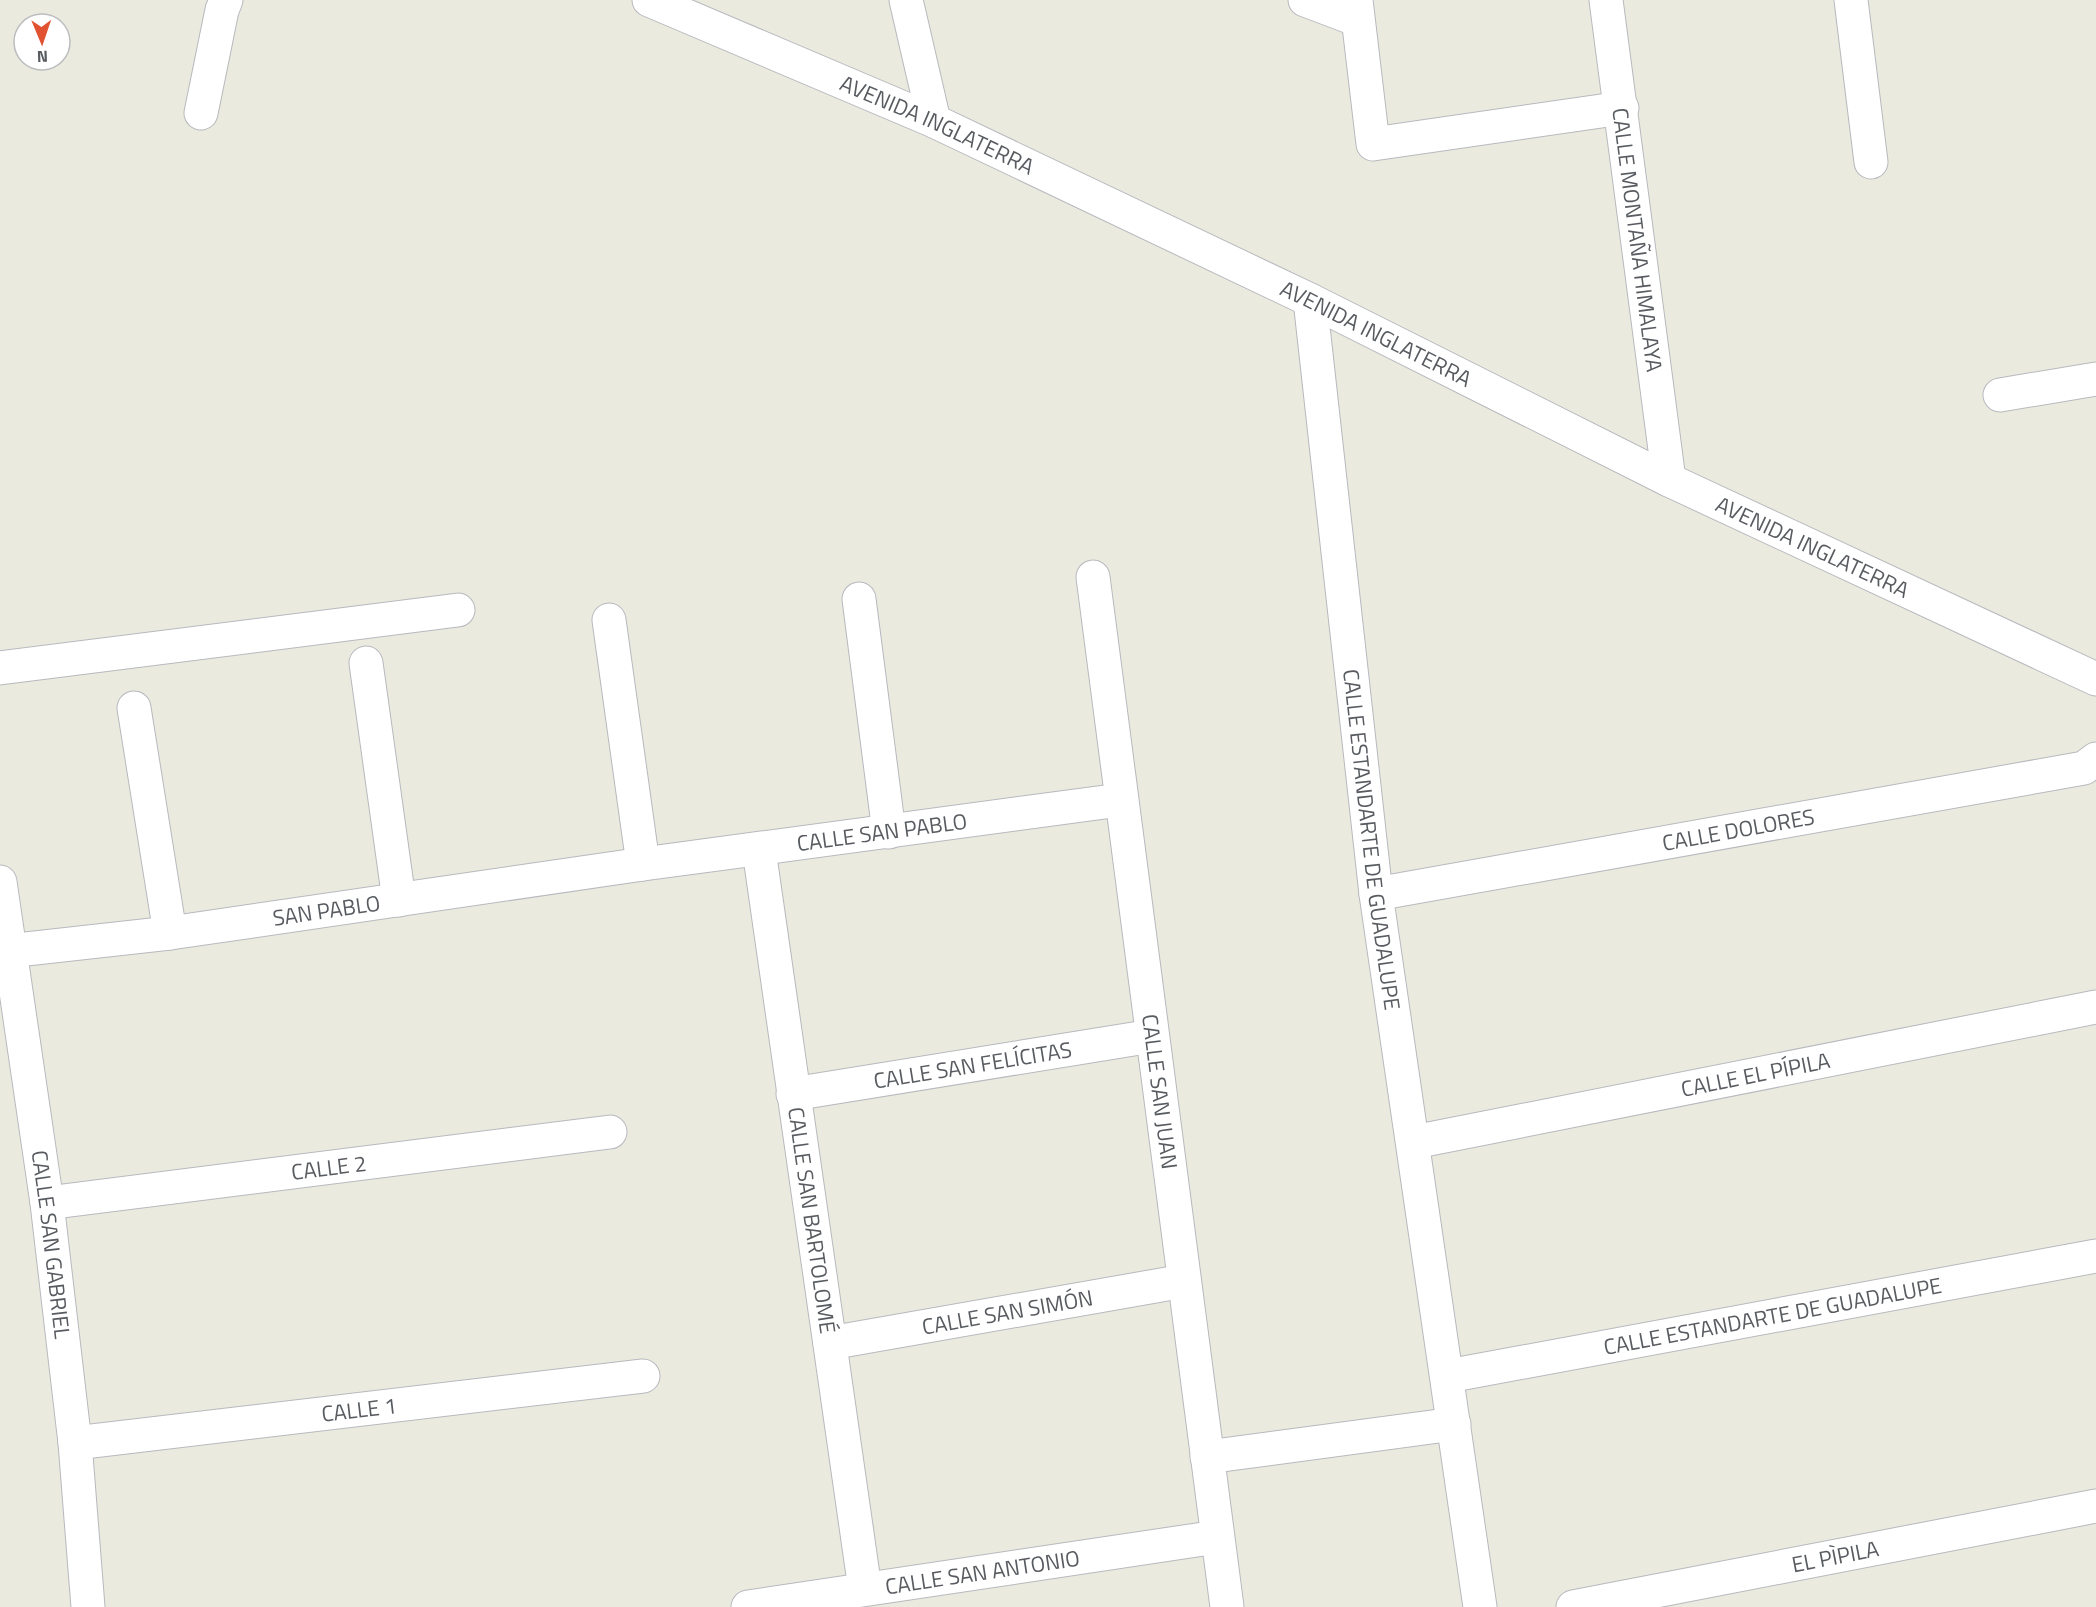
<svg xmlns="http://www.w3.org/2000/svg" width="2096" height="1607" font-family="'Titillium Web',sans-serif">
<rect width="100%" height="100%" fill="#ebeadf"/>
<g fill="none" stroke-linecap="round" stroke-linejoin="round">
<g stroke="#b7b9be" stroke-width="35">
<g id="minor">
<path id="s1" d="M649,0L934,121L1310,300L1669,480L2096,679"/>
<polyline points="906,0 934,121"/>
<polyline points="1305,0 1358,20"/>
<polyline points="1356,0 1373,144 1622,108"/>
<path id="s2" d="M1606,0L1669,480"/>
<polyline points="1851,0 1871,162"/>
<polyline points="201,113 222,10 226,0"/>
<path id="s3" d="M1310,300L1376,894L1480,1607"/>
<polyline points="2000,395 2096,379"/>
<path id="s4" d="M1093,577L1227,1607"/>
<polyline points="859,599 889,832"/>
<polyline points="609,620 643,864"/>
<polyline points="366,663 399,900"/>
<polyline points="0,668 458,610"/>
<polyline points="134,708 170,933"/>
<path id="s5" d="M759,850L865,1589"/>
<path id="s6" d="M0,882L47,1203L75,1443L88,1607"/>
<path id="s7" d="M1376,894L2084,768L2096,759"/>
<path id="s8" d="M8,951L170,933L643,864L1120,800"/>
<path id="s9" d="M793,1094L1152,1036"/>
<path id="s10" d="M1414,1142L2096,1007"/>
<path id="s11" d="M47,1203L610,1132"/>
<path id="s12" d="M830,1343L1184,1281"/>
<path id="s13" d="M1448,1376L2096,1256"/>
<path id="s14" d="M75,1443L643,1376"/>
<polyline points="1207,1457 1454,1424"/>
<path id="s15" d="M748,1607L1217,1537"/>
<path id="s16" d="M1573,1607L2096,1506"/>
</g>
</g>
<use href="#minor" stroke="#fff" stroke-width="33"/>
</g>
<g text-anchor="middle" stroke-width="5" stroke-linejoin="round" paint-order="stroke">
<g font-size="22" fill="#585b60" stroke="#fff">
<text dy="8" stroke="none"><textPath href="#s1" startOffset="314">AVENIDA INGLATERRA</textPath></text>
<text dy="8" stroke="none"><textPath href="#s2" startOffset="242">CALLE MONTAÑA HIMALAYA</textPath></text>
<text dy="8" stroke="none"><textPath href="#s1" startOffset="800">AVENIDA INGLATERRA</textPath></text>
<text dy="8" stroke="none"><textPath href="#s1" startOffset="1286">AVENIDA INGLATERRA</textPath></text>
<text dy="8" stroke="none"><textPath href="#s7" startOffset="368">CALLE DOLORES</textPath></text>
<text dy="8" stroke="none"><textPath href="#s8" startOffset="882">CALLE SAN PABLO</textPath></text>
<text dy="8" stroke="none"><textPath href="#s3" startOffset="543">CALLE ESTANDARTE DE GUADALUPE</textPath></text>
<text dy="8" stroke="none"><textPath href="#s8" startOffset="321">SAN PABLO</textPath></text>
<text dy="8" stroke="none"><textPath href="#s9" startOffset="182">CALLE SAN FELÍCITAS</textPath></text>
<text dy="8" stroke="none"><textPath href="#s10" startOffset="348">CALLE EL PÍPILA</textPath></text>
<text dy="8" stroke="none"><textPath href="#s4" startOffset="519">CALLE SAN JUAN</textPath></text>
<text dy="8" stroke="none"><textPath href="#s11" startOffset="284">CALLE 2</textPath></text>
<text dy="8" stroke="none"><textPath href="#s5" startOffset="374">CALLE SAN BARTOLOMÉ</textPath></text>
<text dy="8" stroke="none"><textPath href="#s6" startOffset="366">CALLE SAN GABRIEL</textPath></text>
<text dy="8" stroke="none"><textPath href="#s12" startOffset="180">CALLE SAN SIMÓN</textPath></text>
<text dy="8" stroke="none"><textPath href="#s13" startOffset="330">CALLE ESTANDARTE DE GUADALUPE</textPath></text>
<text dy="8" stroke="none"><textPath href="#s14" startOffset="286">CALLE 1</textPath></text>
<text dy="8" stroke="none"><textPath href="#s16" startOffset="267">EL PÌPILA</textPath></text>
<text dy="8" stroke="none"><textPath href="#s15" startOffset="237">CALLE SAN ANTONIO</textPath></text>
</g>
</g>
<g transform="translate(42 42) rotate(178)"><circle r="28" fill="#ffffff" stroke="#bcbdbf" stroke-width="1.5"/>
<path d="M0-4.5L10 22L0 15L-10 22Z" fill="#e15330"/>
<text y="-9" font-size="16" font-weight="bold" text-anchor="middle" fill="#585b60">N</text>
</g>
</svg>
